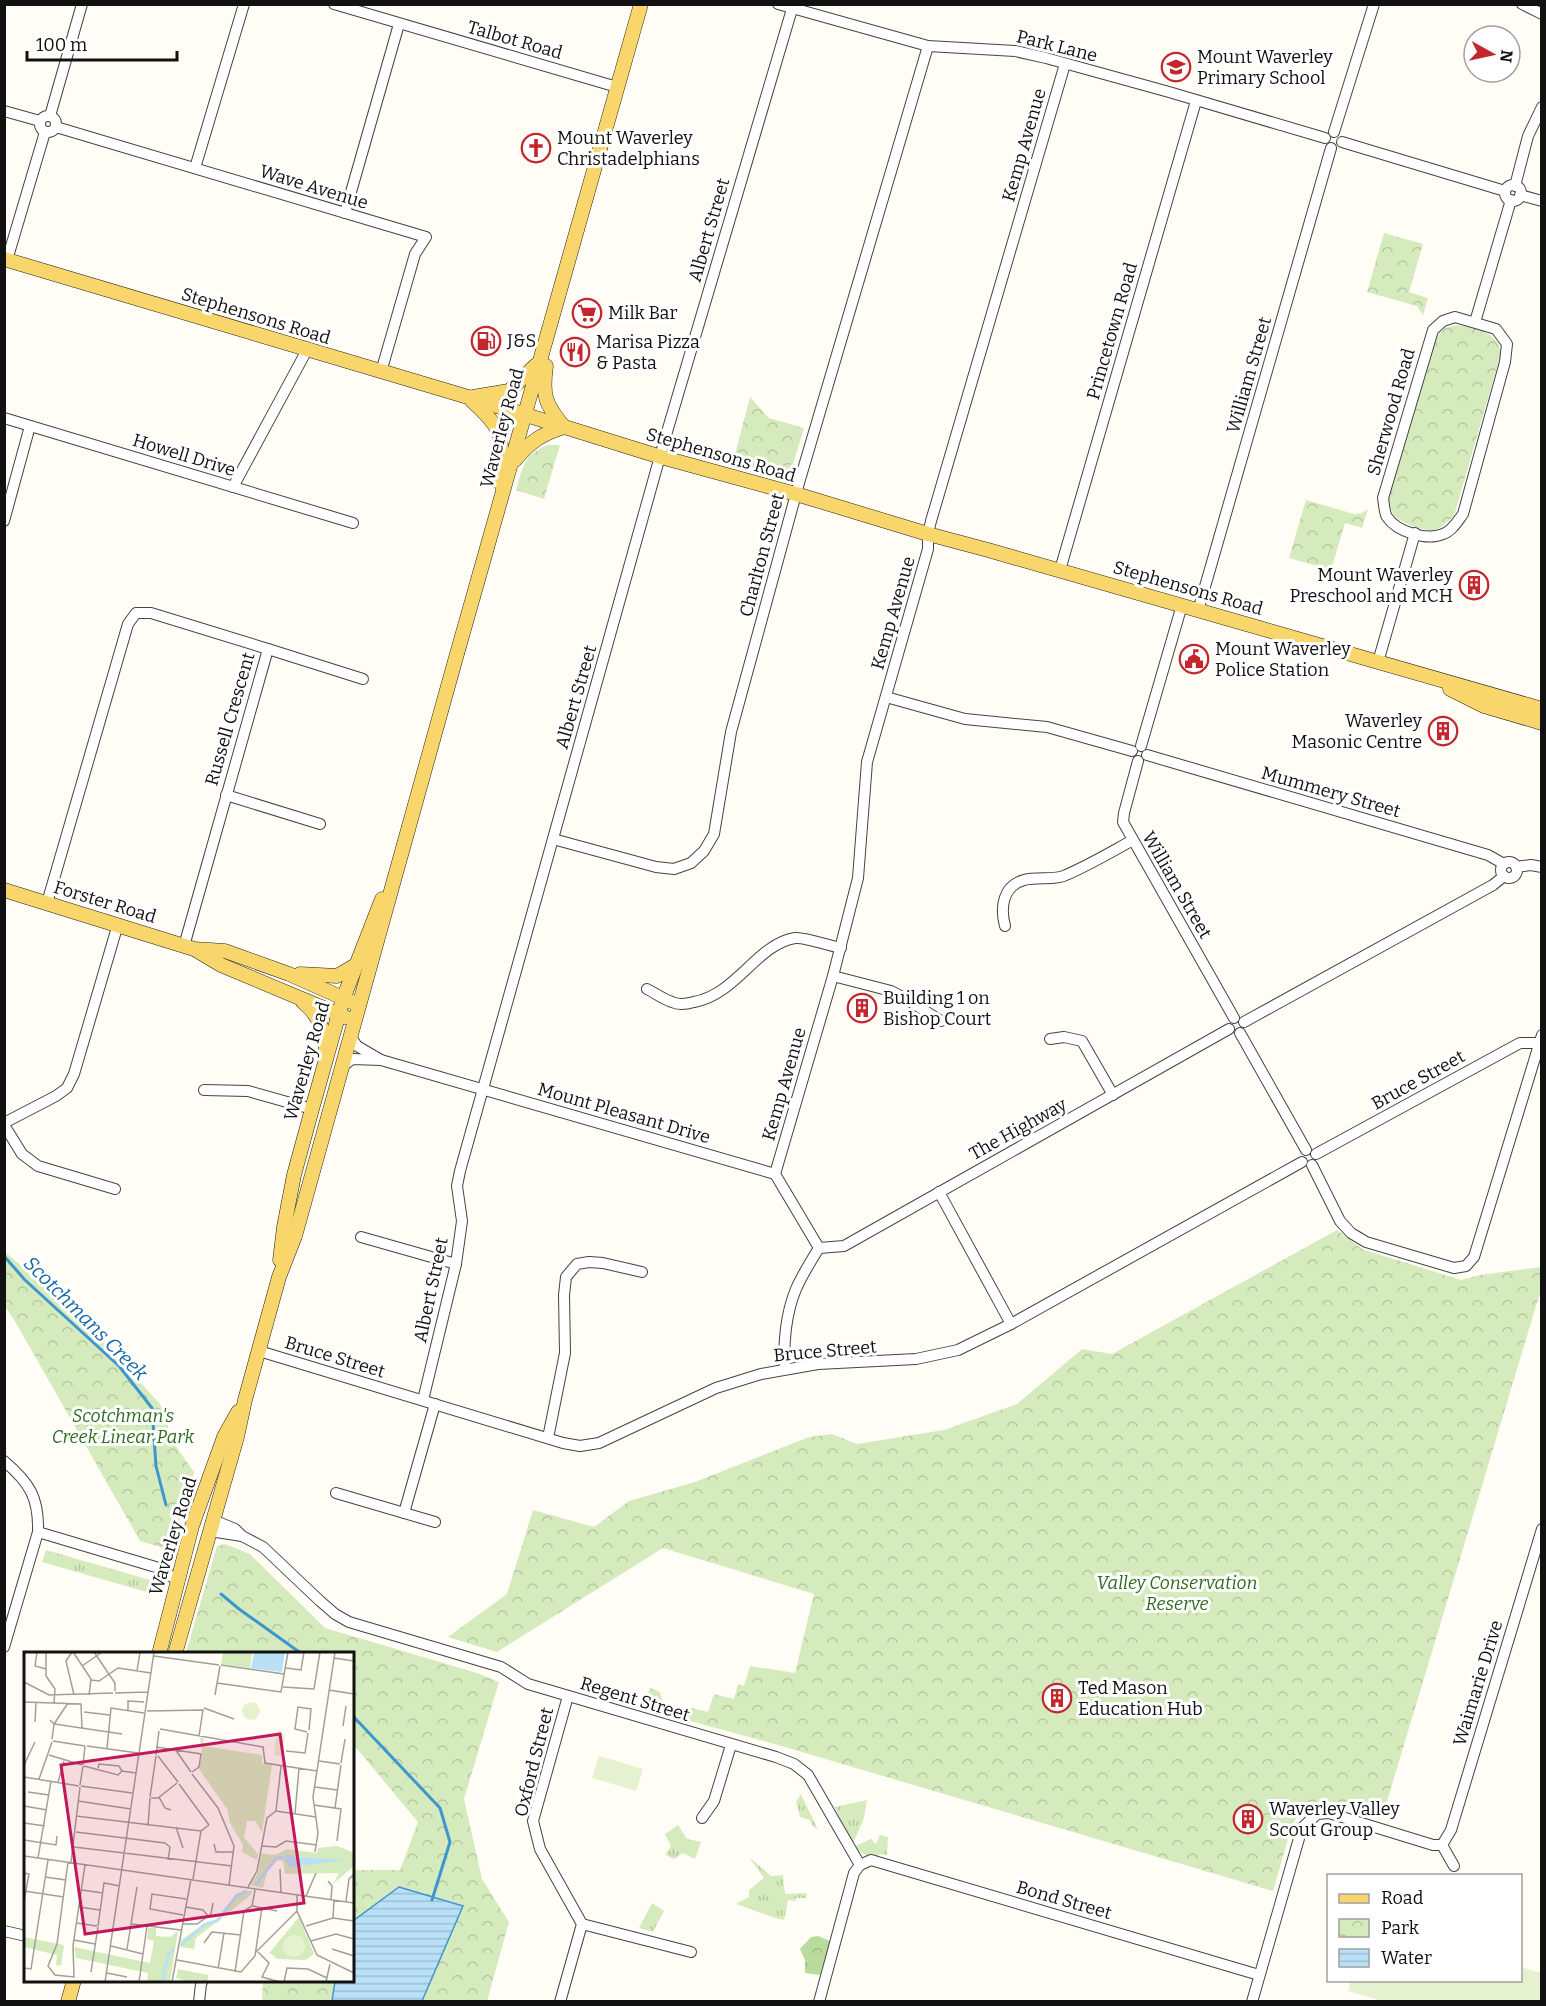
<svg xmlns="http://www.w3.org/2000/svg" width="1546" height="2006" font-family="Bitter,serif">
<defs>
<pattern id="grass-tufts" width="24" height="20" patternUnits="userSpaceOnUse" patternTransform="scale(1.5)"><rect width="24" height="20" fill="#d5ebbd"/><path d="M3 7l-1-3M5 7V3M7 7l1-3M15 17l-1-3M17 17v-4M19 17l1-3" fill="none" stroke="#b6c8a1"/></pattern>
<pattern id="forest-crowns" width="20" height="18" patternUnits="userSpaceOnUse" patternTransform="scale(1.5)"><rect width="20" height="18" fill="#b9dc9c"/><path d="M2 6a3 3 0 1 1 6 0M12 15a3 3 0 1 1 6 0" fill="none" stroke="#9ebc85"/></pattern>
<pattern id="park-crowns" width="20" height="18" patternUnits="userSpaceOnUse" patternTransform="scale(1.5)"><rect width="20" height="18" fill="#d5ebbd"/><path d="M2 6a3 3 0 1 1 6 0M12 15a3 3 0 1 1 6 0" fill="none" stroke="#b6c8a1"/></pattern>
<pattern id="water-rules" width="6" height="5" patternUnits="userSpaceOnUse" patternTransform="scale(1.5)"><rect width="6" height="5" fill="#b9e0f7"/><path d="M0 2.5h6" fill="none" stroke="#9ebfd3"/></pattern>
</defs>
<rect width="100%" height="100%" fill="#fffdf5"/>
<g fill="url(#grass-tufts)">
<polygon points="46,1550 164,1584 161,1596 42,1562"/>
<polygon points="650,1688 660,1692 662,1701 658,1711 643,1707"/>
<polygon points="801,1794 818,1830 812,1826 810,1820 800,1817 796,1802"/>
<polygon points="867,1800 864,1818 852,1846 835,1807"/>
<polygon points="678,1825 687,1839 701,1842 695,1859 683,1853 674,1859 665,1855 671,1846 665,1834"/>
<polygon points="880,1835 888,1837 887,1855 879,1854 878,1856 867,1856 853,1847 871,1839 876,1844"/>
<polygon points="749,1857 771,1876 783,1875 785,1894 807,1893 806,1898 796,1898 795,1901 788,1900 784,1920 775,1918 736,1904 749,1897 749,1890 764,1878"/>
<polygon points="652,1903 664,1911 653,1932 639,1928"/>
</g>
<polygon fill="url(#forest-crowns)" points="818,1936 830,1941 820,1975 805,1973 805,1960 800,1949 811,1937"/>
<g fill="url(#park-crowns)">
<polygon points="1384,233 1423,244 1409,292 1428,298 1423,315 1417,306 1367,292"/>
<path d="M1457,325C1475,329 1498,331 1501,353L1454,516C1448,521 1442,528 1434,530C1423,531 1400,523 1393,514C1391,510 1390,504 1388,500L1436,337L1445,328Z"/>
<polygon points="750,397 769,418 804,428 790,474 785,477 733,462"/>
<path d="M547,445H560L544,499L516,490C523,467 524,455 547,445Z"/>
<polygon points="1306,500 1354,514 1362,513 1368,509 1362,528 1345,523 1331,570 1289,558"/>
<polygon points="1337,1230 1362,1249 1461,1280 1480,1275 1541,1267 1541,1296 1539,1296 1382,1818 1325,1801 1315,1802 1303,1807 1292,1825 1273,1891 778,1745 687,1720 691,1708 708,1712 714,1694 734,1699 738,1684 744,1686 750,1666 795,1673 814,1594 663,1548 497,1652 448,1637 507,1594 533,1510 594,1527 629,1501 695,1482 809,1437 832,1434 857,1444 944,1430 1017,1404 1082,1349 1112,1354"/>
<polygon points="4,1251 88,1325 160,1404 174,1444 194,1472 171,1550 140,1541 16,1323 5,1306"/>
<polygon points="225,1544 250,1554 325,1628 477,1673 499,1682 464,1799 482,1879 509,1922 487,2001 262,2001 263,1981 352,1980 353,1870 400,1870 418,1822 353,1744 352,1654 186,1652 217,1546"/>
</g>
<g fill="#e6f2cf">
<polygon points="599,1756 643,1769 636,1791 592,1778"/>
<polygon points="1521,1967 1541,1973 1541,2001 1383,2001 1348,1991 1351,1981 1520,1980"/>
</g>
<polygon fill="url(#water-rules)" stroke="#3f96cf" stroke-width="1.5" points="399,1887 463,1906 422,2001 332,2001 335,1981 352,1980 353,1921"/>
<g fill="none" stroke-linecap="round" stroke-linejoin="round">
<g stroke="#3f96cf" stroke-width="3">
<polyline points="4,1256 25,1280 119,1366 152,1408 156,1466 166,1505"/>
<polyline points="221,1594 239,1609 302,1654"/>
<polyline points="352,1715 440,1808 450,1842 432,1900"/>
</g>
<g stroke="#444" stroke-width="12">
<g id="minor">
<polyline points="334,4 617,87"/>
<polyline points="778,4 928,46 1015,51 1046,58 1169,92 1325,138"/>
<polyline points="1522,4 1542,14"/>
<polyline points="4,111 40,121"/>
<circle cx="48" cy="124" r="8"/>
<polyline points="50,116 82,4"/>
<polyline points="56,127 426,237 415,254 381,372"/>
<polyline points="1334,132 1374,4"/>
<polyline points="1342,142 1505,191"/>
<polyline points="195,168 244,4"/>
<circle cx="1513" cy="193" r="8"/>
<polyline points="1515,186 1528,136 1542,107"/>
<polyline points="1520,195 1542,201"/>
<polyline points="345,213 399,24"/>
<polyline points="7,260 45,132"/>
<path d="M1455,317L1496,329L1507,344L1505,362L1463,514C1457,522 1452,531 1443,534C1427,541 1397,532 1387,517C1384,512 1384,503 1383,498L1433,330L1443,321Z"/>
<polyline points="1475,322 1511,200"/>
<polyline points="4,418 353,523"/>
<polyline points="233,487 307,350"/>
<polyline points="4,521 30,426"/>
<polyline points="1060,570 1196,101"/>
<polyline points="1198,611 1331,148"/>
<polyline points="268,649 363,679"/>
<polyline points="1378,662 1415,533"/>
<polyline points="886,697 965,719 1047,727 1132,751"/>
<polyline points="1141,746 1182,605"/>
<polyline points="1147,755 1488,855 1504,864"/>
<polyline points="1138,761 1124,813 1123,822 1234,1018"/>
<polyline points="226,795 320,824"/>
<polyline points="553,839 656,867 674,869 691,863 704,851 714,834 731,732 799,483 928,46"/>
<circle cx="1509" cy="870" r="8"/>
<polyline points="1516,867 1531,865 1542,867"/>
<polyline points="47,903 128,624 136,613 151,613 268,649 184,946"/>
<path d="M1005,926C1000,907 1003,886 1024,880C1038,876 1054,881 1066,875C1089,865 1111,852 1133,840"/>
<polyline points="833,976 891,991 908,1000 941,1021"/>
<path d="M647,989C655,993 663,999 672,1002C678,1005 687,1004 694,1002C737,994 757,944 795,938C806,937 829,946 841,948"/>
<polyline points="1244,1022 1493,885 1504,876"/>
<polyline points="1240,1033 1306,1150"/>
<polyline points="351,1037 357,1046 381,1060 775,1174 819,1248"/>
<polyline points="1050,1039 1064,1037 1082,1041 1113,1095"/>
<polyline points="343,1066 352,1059 381,1060"/>
<polyline points="204,1090 248,1091 312,1109"/>
<polyline points="4,1123 56,1096 67,1088 74,1074 118,924"/>
<polyline points="4,1125 22,1154 38,1166 115,1189"/>
<polyline points="1316,1154 1520,1043 1539,1043"/>
<polyline points="1312,1165 1340,1221 1351,1233 1366,1242 1454,1268 1466,1266 1474,1257 1542,1035"/>
<polyline points="775,1174 833,976 858,878 867,762 928,549 928,534 931,521 1065,64"/>
<polyline points="939,1192 1011,1324"/>
<polyline points="361,1237 456,1264"/>
<polyline points="819,1248 844,1246 1229,1029"/>
<polyline points="259,1351 563,1443 580,1446 599,1443 716,1388 761,1374 818,1364 916,1359 958,1350 1011,1324 1302,1162"/>
<path d="M785,1368C783,1343 786,1313 796,1289C802,1275 811,1261 819,1248"/>
<polyline points="423,1400 456,1264 462,1221 457,1186 460,1171 664,442 792,9"/>
<polyline points="548,1438 565,1353 564,1295 566,1277 577,1264 589,1262 603,1263 642,1272"/>
<path d="M4,1461C30,1483 39,1498 38,1532L159,1568L177,1580"/>
<polyline points="336,1493 435,1522"/>
<polyline points="404,1513 435,1404"/>
<polyline points="213,1520 235,1529 242,1536 263,1547 320,1601 335,1614 349,1622 501,1667 528,1684 776,1757 794,1764 808,1775 860,1865 854,1873 819,2002"/>
<polyline points="210,1531 242,1536"/>
<polyline points="4,1647 38,1532"/>
<polyline points="702,1818 714,1801 731,1745"/>
<polyline points="1442,1845 1454,1866"/>
<polyline points="860,1865 871,1860 1259,1975"/>
<polyline points="582,1924 691,1952"/>
<polyline points="4,1931 26,1936"/>
<polyline points="199,2002 201,1984 203,1980"/>
<polyline points="560,2002 582,1924 540,1849 533,1821 568,1696"/>
<polyline points="1252,2002 1302,1828 1317,1814 1329,1813 1433,1845 1442,1845 1451,1830 1542,1529"/>
</g>
</g>
<g stroke="#222" stroke-width="15">
<g id="major">
<polyline points="4,259 468,397 661,457 796,494 928,534 988,550 1542,709"/>
<path d="M546,366C542,396 545,404 564,427"/>
<polyline points="473,397 509,391 536,365"/>
<path d="M472,401C510,435 499,438 501,484"/>
<path d="M515,460C530,442 541,434 564,427"/>
<polyline points="1450,689 1484,706 1542,723"/>
<polyline points="4,890 194,949 225,951 289,974 352,1002"/>
<polyline points="196,950 221,965 345,1017"/>
<polyline points="300,974 337,976 356,965"/>
<path d="M303,1002C318,1014 326,1032 326,1051"/>
<polyline points="280,1260 284,1227 294,1175 312,1109 343,999 382,899"/>
<polyline points="159,1654 192,1526 224,1437 238,1412"/>
<path d="M175,1654L237,1437L245,1400L279,1277L295,1236C410,825 522,414 641,4"/>
<polyline points="68,2002 74,1980"/>
</g>
</g>
<use href="#minor" stroke="#fff" stroke-width="10"/>
<use href="#major" stroke="#f9d66b" stroke-width="14"/>
</g>
<defs>
<g id="school-ring" transform="scale(1.5)"><circle r="9.5" fill="#fff" stroke="#c4262e" stroke-width="1.5"/><path d="M0-5L7-2L0 1L-7-2ZM-4 1L0 2.5L4 1V4Q0 6-4 4Z" fill="#c4262e"/></g>
<g id="church-ring" transform="scale(1.5)"><circle r="9.5" fill="#fff" stroke="#c4262e" stroke-width="1.5"/><path d="M-1.2-6h2.4v3.5h3.3v2.4h-3.3V6h-2.4V-.1h-3.3v-2.4h3.3Z" fill="#c4262e"/></g>
<g id="supermarket-ring" transform="scale(1.5)"><circle r="9.5" fill="#fff" stroke="#c4262e" stroke-width="1.5"/><path d="M-6-5.5h2.5l.6 2H6L4.5 2H-2.5L-4.4-4H-6ZM-1.5 3.2a1.3 1.3 0 1 0 .1 0ZM3 3.2a1.3 1.3 0 1 0 .1 0Z" fill="#c4262e"/></g>
<g id="fuel-ring" transform="scale(1.5)"><circle r="9.5" fill="#fff" stroke="#c4262e" stroke-width="1.5"/><path d="M-5.5-6h7V0h2V4h1.3V-2.5L3-4.5l.8-.8L6-3V5H2.5V1h-1V6h-7ZM-4.2-4.7v3.2H.2V-4.7Z" fill="#c4262e"/></g>
<g id="restaurant-ring" transform="scale(1.5)"><circle r="9.5" fill="#fff" stroke="#c4262e" stroke-width="1.5"/><path d="M-5-6h1v4h1v-4h1v4h1v-4h1v5L-1.5 .5V6h-2V.5L-5-1ZM5-6V6H3V1.5H1.5Q1.5-4 5-6Z" fill="#c4262e"/></g>
<g id="building-ring" transform="scale(1.5)"><circle r="9.5" fill="#fff" stroke="#c4262e" stroke-width="1.5"/><path d="M-4-6H4V6H1V3H-1V6H-4ZM-2.5-4.3h1.7v1.8h-1.7ZM.8-4.3h1.7v1.8H.8ZM-2.5-1h1.7V.8h-1.7ZM.8-1h1.7V.8H.8Z" fill="#c4262e"/></g>
<g id="civic-ring" transform="scale(1.5)"><circle r="9.5" fill="#fff" stroke="#c4262e" stroke-width="1.5"/><path d="M-.6-6.5H3V-4.5H.6V-3L4-1V1h2V6H-6V1h2V-1L-.6-3ZM-1.2 2.5V6h2.4V2.5Z" fill="#c4262e"/></g>
</defs>
<g fill-rule="evenodd">
<use href="#school-ring" x="1176" y="67"/>
<use href="#church-ring" x="536" y="148"/>
<use href="#supermarket-ring" x="587" y="313"/>
<use href="#fuel-ring" x="486" y="341"/>
<use href="#restaurant-ring" x="575" y="352"/>
<use href="#building-ring" x="1474" y="585"/>
<use href="#civic-ring" x="1194" y="659"/>
<use href="#building-ring" x="1443" y="731"/>
<use href="#building-ring" x="862" y="1008"/>
<use href="#building-ring" x="1057" y="1698"/>
<use href="#building-ring" x="1248" y="1819"/>
</g>
<g text-anchor="middle" stroke-width="6" stroke-linejoin="round" paint-order="stroke">
<g font-size="18" fill="#111" stroke="#fff">
<text transform="translate(515 40) rotate(16)" y="6">Talbot Road</text>
<text transform="translate(1057 46) rotate(14)" y="6">Park Lane</text>
<text transform="translate(1024 145) rotate(-74)" y="6">Kemp Avenue</text>
<text transform="translate(314 187) rotate(17)" y="6">Wave Avenue</text>
<text transform="translate(709 230) rotate(-74)" y="6">Albert Street</text>
<text transform="translate(256 316) rotate(17)" y="6">Stephensons Road</text>
<text transform="translate(1112 331) rotate(-74)" y="6">Princetown Road</text>
<text transform="translate(1249 375) rotate(-74)" y="6">William Street</text>
<text transform="translate(1391 412) rotate(-74)" y="6">Sherwood Road</text>
<text transform="translate(502 428) rotate(-75)" y="6">Waverley Road</text>
<text transform="translate(184 455) rotate(17)" y="6">Howell Drive</text>
<text transform="translate(721 455) rotate(16)" y="6">Stephensons Road</text>
<text transform="translate(762 555) rotate(-75)" y="6">Charlton Street</text>
<text transform="translate(1188 588) rotate(16)" y="6">Stephensons Road</text>
<text transform="translate(893 613) rotate(-74)" y="6">Kemp Avenue</text>
<text transform="translate(576 697) rotate(-74)" y="6">Albert Street</text>
<text transform="translate(230 719) rotate(-74)" y="6">Russell Crescent</text>
<text transform="translate(1331 792) rotate(16)" y="6">Mummery Street</text>
<text transform="translate(1177 885) rotate(60)" y="6">William Street</text>
<text transform="translate(105 902) rotate(17)" y="6">Forster Road</text>
<text transform="translate(307 1061) rotate(-74)" y="6">Waverley Road</text>
<text transform="translate(1418 1080) rotate(-29)" y="6">Bruce Street</text>
<text transform="translate(784 1084) rotate(-74)" y="6">Kemp Avenue</text>
<text transform="translate(624 1113) rotate(16)" y="6">Mount Pleasant Drive</text>
<text transform="translate(1018 1129) rotate(-29)" y="6">The Highway</text>
<text transform="translate(431 1290) rotate(-78)" y="6">Albert Street</text>
<text transform="translate(825 1351) rotate(-5)" y="6">Bruce Street</text>
<text transform="translate(335 1357) rotate(17)" y="6">Bruce Street</text>
<text transform="translate(173 1536) rotate(-73)" y="6">Waverley Road</text>
<text transform="translate(1478 1683) rotate(-73)" y="6">Waimarie Drive</text>
<text transform="translate(635 1699) rotate(17)" y="6">Regent Street</text>
<text transform="translate(534 1762) rotate(-76)" y="6">Oxford Street</text>
<text transform="translate(1064 1900) rotate(16)" y="6">Bond Street</text>
</g>
<g font-size="18" fill="#111" stroke="#fff" text-anchor="start">
<text x="1197" y="63">Mount Waverley<tspan x="1197" dy="21">Primary School</tspan></text>
<text x="557" y="144">Mount Waverley<tspan x="557" dy="21">Christadelphians</tspan></text>
<text x="608" y="319">Milk Bar</text>
<text x="507" y="347">J&amp;S</text>
<text x="596" y="348">Marisa Pizza<tspan x="596" dy="21">&amp; Pasta</tspan></text>
<text x="1453" y="581" text-anchor="end">Mount Waverley<tspan x="1453" dy="21">Preschool and MCH</tspan></text>
<text x="1215" y="655">Mount Waverley<tspan x="1215" dy="21">Police Station</tspan></text>
<text x="1422" y="727" text-anchor="end">Waverley<tspan x="1422" dy="21">Masonic Centre</tspan></text>
<text x="883" y="1004">Building 1 on<tspan x="883" dy="21">Bishop Court</tspan></text>
<text x="1078" y="1694">Ted Mason<tspan x="1078" dy="21">Education Hub</tspan></text>
<text x="1269" y="1815">Waverley Valley<tspan x="1269" dy="21">Scout Group</tspan></text>
</g>
<g font-size="18" font-style="italic" fill="#2f6b1f" stroke="#fff">
<text x="123" y="1422">Scotchman's<tspan x="123" dy="21">Creek Linear Park</tspan></text>
<text x="1177" y="1589">Valley Conservation<tspan x="1177" dy="21">Reserve</tspan></text>
</g>
<g font-size="20" font-style="italic" fill="#1768a6" stroke="#fff">
<text transform="translate(86 1318) rotate(45)" y="7">Scotchmans Creek</text>
</g>
</g>
<g transform="translate(24 1652)">
<rect width="330" height="330" fill="#fffdf5"/>
<path d="M199,0H228L226,16L197,12ZM176,86H180L179,94L238,103V111L248,113L238,180L231,169H223L220,185L234,202L233,208L218,200L219,193L206,171L203,157L175,117L178,102ZM313,194L330,201V214L309,232L315,221L261,222L259,209L254,208L243,220L239,236L226,233L234,221L237,201L251,203L263,197L293,201L294,196ZM219,238L228,239L227,243L172,286L170,297L156,295L157,288L181,271L194,267ZM275,265L290,302L282,308L253,307L246,301L242,305ZM124,276H132V284L146,285L154,279L146,330H123L124,321L52,306L50,295L126,311L130,289L123,287ZM0,285L40,293L37,314L32,313L33,303L0,295ZM154,317L185,323L183,330H166L152,326Z" fill="#d5ebbd"/>
<path d="M218 59a9 9 0 1 1 18 0a9 9 0 1 1-18 0ZM253,81L261,82L258,104L250,103ZM259 294a11 11 0 1 1 22 0a11 11 0 1 1-22 0Z" fill="#e6f2cf"/>
<path d="M230,0H261L258,20L227,16ZM262,202L273,205L322,208L266,215L261,209Z" fill="#b9e0f7"/>
<path fill="none" stroke="#b9e0f7" stroke-width="3" d="M232,233L252,206L261,205M157,293L181,272L193,269L213,243L223,240M138,330L145,302L150,297"/>
<path fill="none" stroke="#a09f9a" stroke-width="1.5" d="M13,0L11,14L22,17M22,0V24L31,37L30,51M48,0L42,9L50,43M49,0L67,27L65,43M70,0L91,31V39M130,4L195,13M310,6L330,9M197,13L260,22M58,14L78,0M262,16L277,18L280,0M113,19L116,0M67,28L75,29L94,16L127,21M0,30L25,43L89,41M193,31L257,40L264,0M259,35L290,37L296,0M305,38L330,42M91,41L124,40M191,43L196,14M0,50L57,52L58,76M44,51L30,72L98,82M180,56L210,67M104,58V49L120,50M123,59L179,58L175,84M60,60L86,63M26,68L30,72L28,87M11,70L12,51M319,74L322,54M136,77L239,95L241,111L293,119M283,80L271,77L274,55L287,57L285,78M29,89L61,94M63,94L114,101M132,95L177,102L175,115L168,120M83,96L87,56L120,61M151,97L167,120M262,99L281,101L284,81M25,103L58,113M132,103L135,79M134,104L154,130M295,109L316,112M317,111L321,87M0,113L11,90M59,113L61,94M60,114L94,123L98,119M74,116L75,112L95,114L98,119L112,121M168,122L194,156L210,194L205,233M0,125L55,134M15,127L28,90M34,130L40,109M155,132L185,173M56,133L59,114M57,134L108,141M291,135L313,138M4,140L25,143M126,145L132,104M135,145L141,156L147,158M127,146H134L153,131M54,149L107,157M290,153L317,157L313,189M0,154L23,158M311,156L317,113M252,159L257,114M271,162L275,116M52,164L177,179M0,171L21,174M124,174L126,146M152,175L159,196M52,180L141,191L146,195L144,208M0,188L32,193L33,184M190,192L192,200H210M238,194L252,195L262,189L293,193M50,195L208,214M291,200L294,181L289,145L311,0M0,204L330,251M14,206L27,129M44,210L33,292L24,314L31,323L50,325L49,294L61,213M47,210L56,135M256,217L257,240M0,221L5,222L0,249M21,225L42,228M169,227L177,179L185,173M304,229L308,234L307,247M224,235L233,219L243,166L252,159L292,165M58,238L79,241M0,239L40,245M273,243V259L293,303L330,321M282,244L292,221M322,249L325,227L330,222M229,254L253,259M55,255L76,258M162,255L179,258L184,264M159,263L126,257L128,242L162,247M309,266L310,248M52,271L73,274M108,272L157,278M159,272H173L187,262L189,251M74,274L80,231L96,234M282,274L309,266L330,269M50,288L71,292M287,289L312,282L330,287M180,291L188,280L217,283M87,294L119,302M103,297L113,235M308,297L330,304M234,300L245,311L238,325L256,330M231,301L273,259M153,308L217,320L231,304L238,255M0,316L7,317L24,208M194,317L200,281M67,320L74,275M211,320L220,259L228,254L231,238M83,321L103,325M81,330L130,0M115,330L123,274M148,330L167,227M260,330L263,316L284,317L303,326M302,330L306,312"/>
<path fill="#c2185b" fill-opacity="0.15" stroke="#c2185b" stroke-width="3" d="M256,82L280,251L61,282L37,113Z"/>
<rect width="330" height="330" fill="none" stroke="#111" stroke-width="3"/>
</g>
<rect width="1546" height="2006" fill="none" stroke="#111111" stroke-width="12"/>
<rect x="1327" y="1874" width="195" height="108" fill="#ffffff" stroke="#a0a0a0" stroke-width="1.5"/>
<rect x="1339" y="1894" width="30" height="9" fill="#f9d66b" stroke="#a0a0a0" stroke-width="1.5"/>
<text x="1381" y="1904" font-size="18" fill="#111111">Road</text>
<rect x="1339" y="1919" width="30" height="18" fill="url(#park-crowns)" stroke="#a0a0a0" stroke-width="1.5"/>
<text x="1381" y="1934" font-size="18" fill="#111111">Park</text>
<rect x="1339" y="1949" width="30" height="18" fill="url(#water-rules)" stroke="#a0a0a0" stroke-width="1.5"/>
<text x="1381" y="1964" font-size="18" fill="#111111">Water</text>
<g transform="translate(1492 54) rotate(98)"><circle r="28" fill="#ffffff" stroke="#a0a0a0" stroke-width="1.5"/>
<path d="M0-4.5L10 22L0 15L-10 22Z" fill="#c4262e"/>
<text y="-9" font-size="16" font-weight="bold" text-anchor="middle" fill="#111111">N</text>
</g>
<path d="M27 51v9h150v-9" fill="none" stroke="#111111" stroke-width="3"/>
<text x="36" y="51" font-size="18" fill="#111111" stroke="#ffffff" stroke-width="4.5" paint-order="stroke">100 m</text>
</svg>
